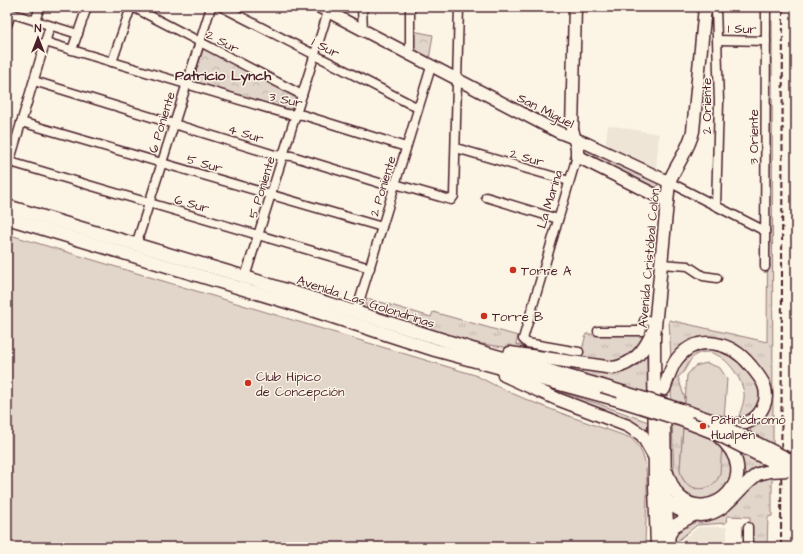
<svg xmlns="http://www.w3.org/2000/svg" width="803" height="554" font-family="'Architects Daughter',sans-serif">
<defs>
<pattern id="grass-tufts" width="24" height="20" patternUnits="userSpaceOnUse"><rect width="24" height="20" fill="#e2d5ca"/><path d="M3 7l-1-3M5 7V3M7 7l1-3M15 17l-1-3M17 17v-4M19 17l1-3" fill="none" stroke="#c3b6ae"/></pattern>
<pattern id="park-crowns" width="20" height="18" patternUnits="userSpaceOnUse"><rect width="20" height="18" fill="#e2d5ca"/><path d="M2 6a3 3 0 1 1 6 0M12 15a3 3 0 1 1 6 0" fill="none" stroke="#c3b6ae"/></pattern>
</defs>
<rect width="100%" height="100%" fill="#fcf5e5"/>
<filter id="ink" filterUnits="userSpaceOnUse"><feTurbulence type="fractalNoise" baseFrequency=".025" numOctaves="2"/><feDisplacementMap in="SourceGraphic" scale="8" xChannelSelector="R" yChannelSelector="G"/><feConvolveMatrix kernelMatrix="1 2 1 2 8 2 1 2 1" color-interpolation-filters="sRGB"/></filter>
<g filter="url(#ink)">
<g fill="#eee5d7">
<polygon points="608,125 659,134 656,171 605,149"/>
<polygon points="699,527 727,527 727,547 680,547 680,541"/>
</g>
<g fill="url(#grass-tufts)" stroke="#967a7a">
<polygon points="769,21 772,21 773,447 752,435 749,426 769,394 725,341 671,360 669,320 767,342"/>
<polygon points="367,298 431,317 433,312 518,336 516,344 528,348 581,354 586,334 645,335 641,347 618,363 475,343 419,327 405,320 367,308 365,303"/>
<path d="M712,346L737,356L758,385L761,394L758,408L753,415L738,420C740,411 745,402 744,393C741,375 721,347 700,353C688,356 688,371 678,377L685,399L680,469C681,479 686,486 695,489L719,477L721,452L726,453L736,465L733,478L718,496L695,501L681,492L674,479L671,388L673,377L686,354Z"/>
<polygon points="647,354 648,393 533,361 620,371 630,369"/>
<polygon points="527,381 599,404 648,422 646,435"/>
<polygon points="740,452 767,466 740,483 744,467"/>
<polygon points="767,476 772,478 772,516 768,517 767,547 750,547 750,517 727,516 726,523 697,525 670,547 676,530 757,480"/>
</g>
<g fill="url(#park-crowns)" stroke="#967a7a">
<polygon points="413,31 433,35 429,60 414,53 413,48"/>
<polygon points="204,47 296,97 291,110 192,83"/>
<polygon points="587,148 658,181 658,185 653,189 582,153 584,149"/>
</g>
<g fill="#e2d5ca" stroke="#967a7a">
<path d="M7,234L475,375C524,402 578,419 631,438C637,444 642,451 644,459C650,478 645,525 645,547H7Z"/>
<path d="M707,363L720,368L727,379L720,473C714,496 682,493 680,469L687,375L695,366Z"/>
</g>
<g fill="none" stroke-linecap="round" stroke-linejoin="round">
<g stroke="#4a1f2b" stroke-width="11">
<g id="street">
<polyline points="133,7 302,95"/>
<polyline points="222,7 418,108"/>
<polyline points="362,7 363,31"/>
<polyline points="7,12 78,34"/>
<polyline points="35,21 40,7"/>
<polyline points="7,25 11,14"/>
<polyline points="718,40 766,41"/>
<polyline points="45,42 287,114 303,115 406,147"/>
<polyline points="72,50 87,7"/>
<polyline points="410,56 410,7"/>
<polyline points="112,62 131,7"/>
<polyline points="34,81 275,155 292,156 386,185 395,184 451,200 454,196 459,7"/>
<polyline points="21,122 382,227"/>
<polyline points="456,148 569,181"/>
<polyline points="577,156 523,339 527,343 579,352"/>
<polyline points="7,161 370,268"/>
<polyline points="7,170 50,26"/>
<polyline points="669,182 765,231"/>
<polyline points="486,197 558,219"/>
<polyline points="716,206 719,102 716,7"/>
<polyline points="136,245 211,7"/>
<polyline points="661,264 688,266 703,276 717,278"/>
<polyline points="765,267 766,7"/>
<polyline points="245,277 328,12"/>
<polyline points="356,312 431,67"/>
<polyline points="598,331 641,331 644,321 655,320"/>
<polyline points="748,547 748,527"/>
</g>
</g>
<g stroke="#4a1f2b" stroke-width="14">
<polyline id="secondary" points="319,7 558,132 586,143 669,182"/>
</g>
<g stroke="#4a1f2b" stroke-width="15">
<g id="primary">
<polyline points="575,7 572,129 577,148 577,156 667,201"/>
<polyline points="7,206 245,277 472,349 602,386"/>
<polyline points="7,218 287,302 435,350 622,401"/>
<path d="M510,353L613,368C634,364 645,350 653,331"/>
<polyline points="504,375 557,399 628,426 642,435 654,456"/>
<path d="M664,389C668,379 670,368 677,359C698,332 732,343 750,365C755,371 761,378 764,385C767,393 766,402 762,409C747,437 709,420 688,412"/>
<polyline points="664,404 665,497 669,547"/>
<path d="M667,473C670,481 673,491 680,497C709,525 768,478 718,436"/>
<path d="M663,496C670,505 680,512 691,514C724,521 735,489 758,474"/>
<polyline points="668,537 674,526 693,515"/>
<path d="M657,547L655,486L654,337L669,182C676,165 689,150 693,131L705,7"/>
</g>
</g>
<use href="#street" stroke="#fcf5e5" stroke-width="8"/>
<use href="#secondary" stroke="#fcf5e5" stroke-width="11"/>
<use href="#primary" stroke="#fcf5e5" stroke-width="12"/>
<polyline stroke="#4a1f2b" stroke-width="2" stroke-dasharray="6 3" stroke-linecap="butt" points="781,547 783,7"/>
<g stroke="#4a1f2b" stroke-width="15" stroke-linecap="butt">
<g id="primary-bridge">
<polyline points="602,386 688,412"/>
<polyline points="622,401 679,419 715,433 789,470"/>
<polyline points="716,423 796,463"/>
<polyline points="758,474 770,471 788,470"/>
</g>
</g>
<use href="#primary-bridge" stroke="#fcf5e5" stroke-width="12"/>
</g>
</g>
<g fill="#c8321e" stroke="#fcf5e5" stroke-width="1.5">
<circle cx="513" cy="270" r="4"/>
<circle cx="484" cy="316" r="4"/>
<circle cx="248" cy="383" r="4"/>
<circle cx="703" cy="426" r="4"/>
</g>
<g text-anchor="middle" stroke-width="3" stroke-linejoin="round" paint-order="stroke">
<g font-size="13" fill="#4a1f2b" stroke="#fcf5e5">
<text transform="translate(742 28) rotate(1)" y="5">1 Sur</text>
<text transform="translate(223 41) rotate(28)" y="5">2 Sur</text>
<text transform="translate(326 47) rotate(27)" y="5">1 Sur</text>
<text transform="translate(286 99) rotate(12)" y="5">3 Sur</text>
<text transform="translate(706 106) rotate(-90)" y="5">2 Oriente</text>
<text transform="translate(546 110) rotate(27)" y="5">San Miguel</text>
<text transform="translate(161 122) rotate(-73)" y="5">6 Poniente</text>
<text transform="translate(246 133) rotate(17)" y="5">4 Sur</text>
<text transform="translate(753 137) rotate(-90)" y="5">3 Oriente</text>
<text transform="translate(527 157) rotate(16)" y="5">2 Sur</text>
<text transform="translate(205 163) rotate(16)" y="5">5 Sur</text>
<text transform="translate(382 186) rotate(-73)" y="5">2 Poniente</text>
<text transform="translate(261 187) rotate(-73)" y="5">5 Poniente</text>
<text transform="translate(549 199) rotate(-73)" y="5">La Marina</text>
<text transform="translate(192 203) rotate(16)" y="5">6 Sur</text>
<text transform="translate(648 258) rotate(-85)" y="5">Avenida Cristóbal Colón</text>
<text transform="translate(366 301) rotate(18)" y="5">Avenida Las Golondrinas</text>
</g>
<g font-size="13" fill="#4a1f2b" stroke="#fcf5e5" text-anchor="start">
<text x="521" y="275">Torre A</text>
<text x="492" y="321">Torre B</text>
<text x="256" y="381">Club Hípico<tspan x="256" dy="15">de Concepción</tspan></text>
<text x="711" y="424">Patinódromo<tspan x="711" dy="15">Hualpén</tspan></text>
</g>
<g font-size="14" font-weight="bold" fill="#4a1f2b" stroke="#fcf5e5">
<text x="223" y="80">Patricio Lynch</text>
</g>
</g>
<rect width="803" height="554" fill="none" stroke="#fcf5e5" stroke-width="24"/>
<rect x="12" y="12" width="779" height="530" fill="none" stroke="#4a1f2b" stroke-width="1.5" filter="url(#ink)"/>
<g transform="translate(38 38)" stroke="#fcf5e5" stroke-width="3" paint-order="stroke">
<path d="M0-3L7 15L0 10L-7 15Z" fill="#4a1f2b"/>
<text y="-6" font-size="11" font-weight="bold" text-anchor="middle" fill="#4a1f2b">N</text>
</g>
</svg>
